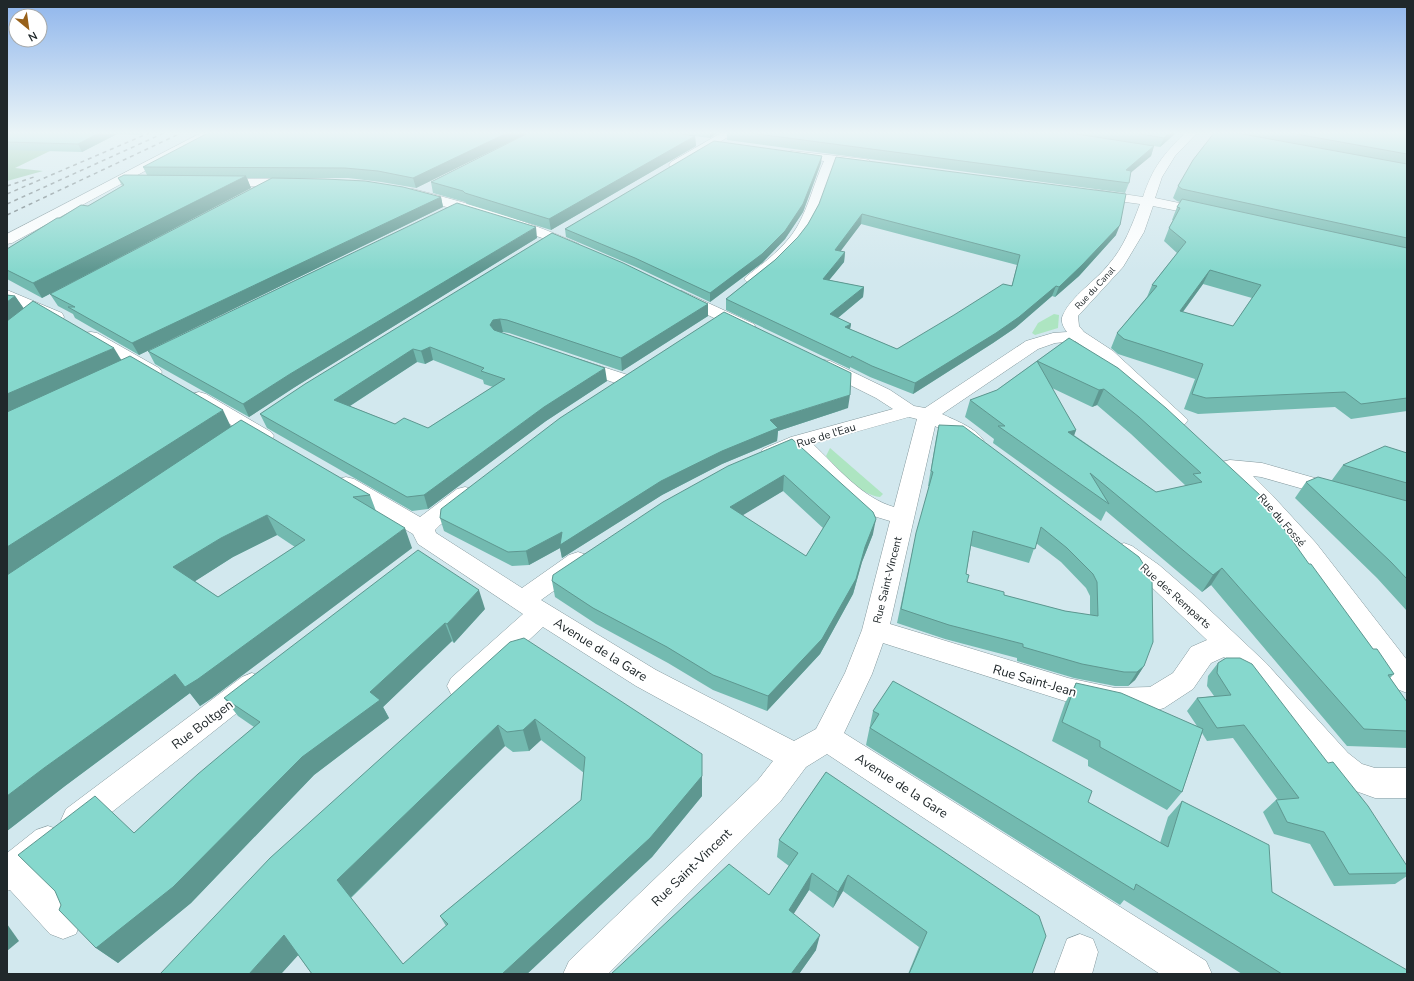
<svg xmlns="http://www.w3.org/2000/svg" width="1414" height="981" font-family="'Nunito Sans',sans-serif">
<rect width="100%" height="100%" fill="#d2e8ee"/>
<g fill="#ade5c1">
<polygon points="1054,314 1059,315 1058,328 1035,335 1032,333 1038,323"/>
<path d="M830,448L883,494L880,497C861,495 835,472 826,456Z"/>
</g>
<polygon fill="#86c29c" points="7,133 50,151 15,168 43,171 7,181"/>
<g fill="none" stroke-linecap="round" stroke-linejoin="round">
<g stroke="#84989d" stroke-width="1">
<g id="street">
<polygon points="721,133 734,133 679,168 671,168 669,165 671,162"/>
<path d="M1185,133H1197L1175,156L1162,177L1155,198L1213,210L1215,213L1213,216L1208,217L1153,206L1144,232L1123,267L1078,316L1079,326L1084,332L1113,351L1188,420L1185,424L1178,426L1171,424L1101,359L1075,341L1055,343L1038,349L942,414C956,421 975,427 984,441L981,446C969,449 965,443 955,437C949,433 942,430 935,426L890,624L1068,678L1115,688L1150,687L1173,673L1191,647L1207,640L1141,577L1116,558L1112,552L1116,546L1124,543L1132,546L1159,565L1196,597L1266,663L1348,753L1362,764L1375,768H1407V798H1375L1342,786L1326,773L1246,679L1224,657L1211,663L1193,689L1164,708L1154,711L1115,712L1068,702L883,643L872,674L844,733L1206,961L1212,974H1160L827,754L806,767L780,802L608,974H563L569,961L758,780L773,761L636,686L543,627L471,694L461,698L451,694L447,686L451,678L523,614L418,544L413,534L338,489L335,484L338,479L346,477L354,479L420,517L457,489L465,487L473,489L476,494L473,499L440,525L435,530L436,533L522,588L569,555L578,552L587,555L590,561L587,567L541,600L656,670L794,741L816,729L845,673L862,630L890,521L870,515L848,502L795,451L770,461L763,459L760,454L763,449L791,437L893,409L876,398L818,369L815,365L818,361L824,360L830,361L890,390L914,406L925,408L1026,341L1053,333L1067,332C1063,327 1060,320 1063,315C1071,296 1096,281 1109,264C1124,247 1132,225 1140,204L1096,198L1091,197L1090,194L1091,191L1096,190L1143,197C1153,167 1163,155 1185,133ZM909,417L917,419L894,507C862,498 837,467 813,444Z"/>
<path d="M792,151L865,159L869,160L871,163L869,166L865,167L839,163L834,164C818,210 810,239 770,272C763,278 757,285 747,282L744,279L747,276C765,262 785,247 797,227C809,206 814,183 824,161L788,156L786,154L788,152Z"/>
<polygon points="220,179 292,179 296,180 298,183 296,186 292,187 216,186 214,183 216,180"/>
<path d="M413,189C469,203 526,220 579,244L581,247L579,250C567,253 556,243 545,239C500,223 455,209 408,196L407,193L408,190Z"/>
<polygon points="7,290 62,313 64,317 62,321 56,322 50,321 7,301"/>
<polygon points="682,291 754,324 756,328 754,332 748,333 742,332 676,299 674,296 676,293"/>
<polygon points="91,332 97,333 159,368 162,372 159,376 153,377 147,376 85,341 82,337 85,333"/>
<polygon points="578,359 631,376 633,380 631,384 624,386 572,368 569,364 572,360"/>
<polygon points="199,392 206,394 271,432 274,436 271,440 264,442 257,440 192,402 189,398 192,394"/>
<path d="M1230,460L1262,463L1343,486L1346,491L1343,496L1335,498L1261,477L1253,476L1272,495L1316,543L1407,660V693L1397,689C1345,618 1296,545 1233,482L1230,477L1232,474L1222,472L1219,467L1222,462Z"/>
<polygon points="252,673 262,677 266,685 262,693 88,831 77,836 66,831 61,820 66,809 242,677"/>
<polygon points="48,826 60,830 64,842 60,854 38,871 76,908 81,921 76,934 63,939 50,934 10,890 7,891 7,853 36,830"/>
<polygon points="1080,934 1093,939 1098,952 1092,974 1054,974 1067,939"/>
</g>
</g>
<g stroke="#84989d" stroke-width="1">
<polygon id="primary" points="201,133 215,133 12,243 7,244 7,234"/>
</g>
<use href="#street" fill="#fff" fill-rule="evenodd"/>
<use href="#primary" fill="#fff" fill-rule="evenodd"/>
<g stroke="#5d6a6e" stroke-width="1.5" stroke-dasharray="4 4" stroke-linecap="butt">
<polyline points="7,186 34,177"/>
<polyline points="7,194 149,133"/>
<polyline points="7,204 164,133"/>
<polyline points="7,215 181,133"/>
</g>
</g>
<g fill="#73bab0" fill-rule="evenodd">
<polygon points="7,133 143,133 141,135 117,134 82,152 7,150"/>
<polygon points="528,133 416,188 381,182 348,178 247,178 251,188 42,298 7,279 7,249 60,218 88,206 122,186 118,178 147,175 143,167"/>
<polygon points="676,133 717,133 710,138 695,136 696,146 551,230 467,204 465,202 433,193 431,182"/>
<polygon points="727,133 1176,133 1160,147 1154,146 1151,156 1131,172 1129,183 1125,193 727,140"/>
<path d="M1214,133H1407V411L1351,419L1335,407L1198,414L1184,409L1195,379L1118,354L1111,348L1117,333L1147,297L1152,285L1177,253L1164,241L1169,228L1173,220H1172L1177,207L1180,202L1177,201L1173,198L1178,186ZM1203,284L1252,298L1233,326L1183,312Z"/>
<polygon points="821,163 803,212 785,239 762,263 710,302 636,267 566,237 565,229"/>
<polygon points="441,197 443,207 139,355 75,318 73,314 58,306 50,294"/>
<path d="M819,204L1116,235L1079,276L1055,297L1052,296L1015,328L993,343L913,394L870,377L850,367V369L726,310V299L775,260L798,237L808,224ZM861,224L1017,265L1012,285L897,349L850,329L851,324L838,318L863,297L864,287L829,280L844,262L845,252L840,251Z"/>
<path d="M552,233L708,304V316L622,371L509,333L503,332H499L607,381L546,421L428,509L412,511L267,428L260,414ZM433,360L483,380L484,384L493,387L428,428L395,424L350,406L417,362L425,364Z"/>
<polygon points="537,238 295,387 249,417 155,364 148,351"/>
<path d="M7,295L15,296L24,309L122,360L231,426L370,495L376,511L412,548L212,698L200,706L190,693L65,786L7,831ZM277,535L295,547L218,597L195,581L233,557Z"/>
<path d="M1069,338L1309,564L1373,649L1394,674L1390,678L1407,702V748L1347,746L1211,585L1202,592L1106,511L1101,521L993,443L994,439L965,417L970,400L997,390ZM1052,388L1092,407L1097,405L1131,434L1186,486L1156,492L1074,435L1076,430Z"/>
<polygon points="848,408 778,431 777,441 722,464 662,495 562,558 560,548 529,565 512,566 444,531 440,518"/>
<path d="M939,425L1139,557L1144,666L1135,680L1128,686H1115L1074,678L1017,661V658L945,639L897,623L913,548L929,486H928L936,439ZM1036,543L1061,562L1086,588L1090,596V615L1065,611L1004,595L967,582L966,574L971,546L1029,563Z"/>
<path d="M792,439L873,534L862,562L853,594L820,654L767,711L713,690L668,663L596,624L555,597L552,581ZM783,491L823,528L806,556L742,515Z"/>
<polygon points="1407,453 1407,611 1377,578 1295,498 1306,482 1332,480 1343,465"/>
<polygon points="485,609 454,643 452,641 383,707 389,718 314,775 191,903 118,963 96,948 134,833 254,727 238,716 224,698"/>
<path d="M510,642L702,796L652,857L527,974H312L298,955L281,974H160ZM541,740L584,773L581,800L440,916L446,926L403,964L351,898L505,746L513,752L529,751Z"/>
<polygon points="1218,663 1328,763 1407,866 1407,876 1395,884 1334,886 1310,844 1274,834 1263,812 1276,800 1278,800 1233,738 1207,741 1202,733 1182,792 1167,810 1088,766 1088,760 1052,741 1065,703 1076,683 1197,726 1187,711 1197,698 1214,696 1207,686 1208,676"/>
<polygon points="873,711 1088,802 1160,843 1168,817 1182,801 1272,892 1407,974 1242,974 1124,900 1120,905 866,745"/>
<polygon points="826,772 1032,974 908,974 919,947 843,891 833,908 809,890 793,914 816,950 799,974 611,974 769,895 789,866 777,857 779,840"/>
</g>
<g fill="#5e9790">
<polygon points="99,133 117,134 82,152 78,144"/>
<polygon points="507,133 528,133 416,188 413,178"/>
<polygon points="710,133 717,133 710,138"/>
<polygon points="1169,133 1176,133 1160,147 1164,138"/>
<polygon points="695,136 696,146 551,230 549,219"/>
<polygon points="1154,146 1151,156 1122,180 1126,170"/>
<polygon points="822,156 821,163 803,212 785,239 762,263 710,302 710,293"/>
<polygon points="246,176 251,188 42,298 33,283"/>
<polygon points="441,197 443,207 139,355 132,343"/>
<polygon points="862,214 861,224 834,260 835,250"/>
<polygon points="1120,225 1116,235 1079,276 1055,297 1059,287"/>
<polygon points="536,227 537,238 295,387 249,417 243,404 290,374"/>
<polygon points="845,252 844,262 822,289 823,279"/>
<polygon points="1210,270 1203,284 1173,325 1180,311"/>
<polygon points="1056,286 1052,296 1015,328 993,343 913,394 915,383"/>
<polygon points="864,287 863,297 829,325 830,314"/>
<polygon points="15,296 27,313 7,328 7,302"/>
<polygon points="708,304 708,316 622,371 621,358"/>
<polygon points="500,319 503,332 496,333 490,325 493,320"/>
<polygon points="851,324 849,334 845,327"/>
<polygon points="430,347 433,360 425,364 421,351"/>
<polygon points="114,348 125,366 7,418 7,394"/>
<polygon points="413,349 417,362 339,413 334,400"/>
<polygon points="605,368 607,381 546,421 428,509 424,495 544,407"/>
<polygon points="1104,389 1097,405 1092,407 1099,390"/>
<polygon points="850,395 848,408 778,431 777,441 722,464 662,495 562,558 560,548 529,565 526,551 661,481 770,420"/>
<polygon points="223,410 232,429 7,577 7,547"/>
<polygon points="1076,430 1070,447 1068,432"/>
<polygon points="784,475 783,491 730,523 730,507"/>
<polygon points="267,515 277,535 233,557 186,587 173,567 221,538"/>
<polygon points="876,519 873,534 862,562 853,594 820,654 767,711 768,696"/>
<polygon points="405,528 412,548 212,698 200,706 185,687"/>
<polygon points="1222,568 1211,585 1202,592 1213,575"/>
<polygon points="479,590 485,609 454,643 447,624"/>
<polygon points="445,623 452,641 383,707 389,718 314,775 191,903 118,963 96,948 302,757 370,692"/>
<polygon points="1144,666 1135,680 1128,686 1137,672"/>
<polygon points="175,674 190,693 65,786 7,831 7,796 44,768"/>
<polygon points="535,719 541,740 529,751 523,730"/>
<polygon points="498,725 505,746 350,898 337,880"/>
<polygon points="702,754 702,796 652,857 527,974 502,974"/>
<polygon points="812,873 809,890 786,926 789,910"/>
<polygon points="848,875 843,891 833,908 838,892"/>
<polygon points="7,924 19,941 7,951"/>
<polygon points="284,935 301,952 281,974 249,974"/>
<polygon points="820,935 816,950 799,974 791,974"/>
</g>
<g fill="#86d8cd" stroke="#5e9790" fill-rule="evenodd">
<polygon points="7,133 99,133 78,144 7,142"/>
<polygon points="208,133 507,133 413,178 378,171 345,168 143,167"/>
<polygon points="528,133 675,133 695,136 549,219 465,193 463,191 431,182"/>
<polygon points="750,133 1070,133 1154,146 1126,170 1131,171 1129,183"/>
<polygon points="1135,133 1169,133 1164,138"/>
<polygon points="1214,133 1237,133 1407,164 1407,238 1182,189 1178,186 1193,160"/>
<polygon points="1291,133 1407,133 1407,154"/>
<polygon points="714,141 822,156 803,204 785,231 762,254 710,293 635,258 565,229"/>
<path d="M836,157L1126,194L1120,225L1082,265L1059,287L1056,286L1019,317L996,333L915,383L872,366L852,356L851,358L726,299L775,260L798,237L808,224L819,204ZM862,214L1020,255L1012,286L1003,284L954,315L897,349L845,327L851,324L830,314L864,287L823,279L845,252L835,250Z"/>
<polygon points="124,175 246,176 33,283 7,270 7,249 57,218 60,218 81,205 88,206 124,185 118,178"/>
<polygon points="272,178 325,179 365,181 403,187 441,197 132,343 68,307 75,307 50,294"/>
<path d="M1182,199L1407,248V398L1361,404L1345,392L1206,398L1192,394L1203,364L1124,339L1117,333L1157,286L1152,285L1186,242L1169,228L1180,208L1177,207ZM1210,270L1261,285L1233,326L1180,311Z"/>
<polygon points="457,203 536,227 290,374 243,404 148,351"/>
<path d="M552,233L623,263L708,304L621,358L507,320L500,319L493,320L490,325L494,330L605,368L544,407L424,495L407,497L260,414L305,384ZM430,347L484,368L481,371L505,379L428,428L404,418L395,424L334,400L413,349L421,351Z"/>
<polygon points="7,295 15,296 7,302"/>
<polygon points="33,301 114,348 7,394 7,321"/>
<polygon points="724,312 851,373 850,395 770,420 778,428 722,451 661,481 560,545 562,532 526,551 508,552 440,518 441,509 560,418"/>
<path d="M1069,338L1118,368L1166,408L1260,495L1309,564H1311L1373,649H1377L1394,674L1388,675L1407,702V731L1364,729L1222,568L1213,575L1090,473L1109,504L998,426H1005L970,400L997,390ZM1037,361L1099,390L1104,389L1139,417L1201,473L1193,474L1202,482L1156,492L1068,432L1076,430Z"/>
<polygon points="130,356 223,410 7,547 7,412"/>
<path d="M241,420L370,495L353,497L405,528L198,679L185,687L175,674L44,768L7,796V575ZM267,515L305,540L218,597L173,567L221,538Z"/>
<path d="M939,425L963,426L1139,557L1152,578L1153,642L1144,666L1137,672H1124L1082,664L1023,647V644L949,625L901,609L916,533L933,472L931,471ZM1041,527L1067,548L1093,574L1097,582L1098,616L1065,611L1004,595V592L967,582L969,575L966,574L973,531L1035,549Z"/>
<path d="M792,439L873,512L876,519L865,547L856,579L822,639L768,696L713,675L667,647L593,608L552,581L553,575L663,502L728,466ZM784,475L830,517L806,556L730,507Z"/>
<polygon points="1385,446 1407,453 1407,483 1343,465"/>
<polygon points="1318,477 1407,501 1407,579 1391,562 1306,482"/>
<polygon points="418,550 479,590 447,624 445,623 370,692 380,700 302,757 173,887 96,948 59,910 61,905 55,891 18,855 95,796 134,833 198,774 260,722 224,698"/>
<path d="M524,638L702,754V776L650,838L502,974H312L284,935L249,974H160L270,858L510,642ZM535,719L585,757L581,800L440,916L448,924L403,964L337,880L498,725L507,732L523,730Z"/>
<polygon points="1226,658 1240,658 1252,664 1328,763 1333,762 1368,806 1407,866 1407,873 1349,874 1324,832 1287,822 1276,800 1299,798 1244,725 1217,728 1197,698 1231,695 1217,673 1218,663"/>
<polygon points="893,681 1092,791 1088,802 1168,847 1182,801 1269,845 1272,892 1407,970 1407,974 1282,974 1136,884 1134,890 870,728 879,714 873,711"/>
<polygon points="1076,683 1121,693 1203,729 1182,792 1100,747 1100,741 1062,722"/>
<polygon points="826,772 1039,916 1046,936 1032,974 909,974 927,932 848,875 838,892 812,873 789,910 820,935 791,974 611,974 624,962 729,864 769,895 798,853 779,840"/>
</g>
<linearGradient id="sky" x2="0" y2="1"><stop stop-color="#90b6ec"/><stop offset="0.49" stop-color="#ebf5f7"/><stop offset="1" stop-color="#ebf5f7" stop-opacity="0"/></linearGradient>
<rect width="1414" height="271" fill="url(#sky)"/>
<g text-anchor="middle" stroke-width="3.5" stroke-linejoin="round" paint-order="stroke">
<g font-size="9" fill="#20282b" stroke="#fff">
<text transform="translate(1095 288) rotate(-47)" y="3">Rue du Canal</text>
</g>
<g font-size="11" fill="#20282b" stroke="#fff">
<text transform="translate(826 435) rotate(-17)" y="4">Rue de l'Eau</text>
<text transform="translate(1282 520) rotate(49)" y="4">Rue du Fossé</text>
<text transform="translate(887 580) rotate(-76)" y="4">Rue Saint-Vincent</text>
<text transform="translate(1176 596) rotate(42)" y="4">Rue des Remparts</text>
</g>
<g font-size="13" fill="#20282b" stroke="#fff">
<text transform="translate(601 649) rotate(32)" y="5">Avenue de la Gare</text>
<text transform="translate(1035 680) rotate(16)" y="5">Rue Saint-Jean</text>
<text transform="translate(202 724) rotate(-37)" y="5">Rue Boltgen</text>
<text transform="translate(902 785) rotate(33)" y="5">Avenue de la Gare</text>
<text transform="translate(691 867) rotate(-44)" y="5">Rue Saint-Vincent</text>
</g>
</g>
<rect width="1414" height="981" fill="none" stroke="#20282b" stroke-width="16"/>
<g transform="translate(28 28) rotate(151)"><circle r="19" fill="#ffffff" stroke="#a6a9aa"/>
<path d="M0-3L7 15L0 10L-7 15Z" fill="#98611a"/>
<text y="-6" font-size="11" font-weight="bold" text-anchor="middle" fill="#20282b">N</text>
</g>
</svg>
